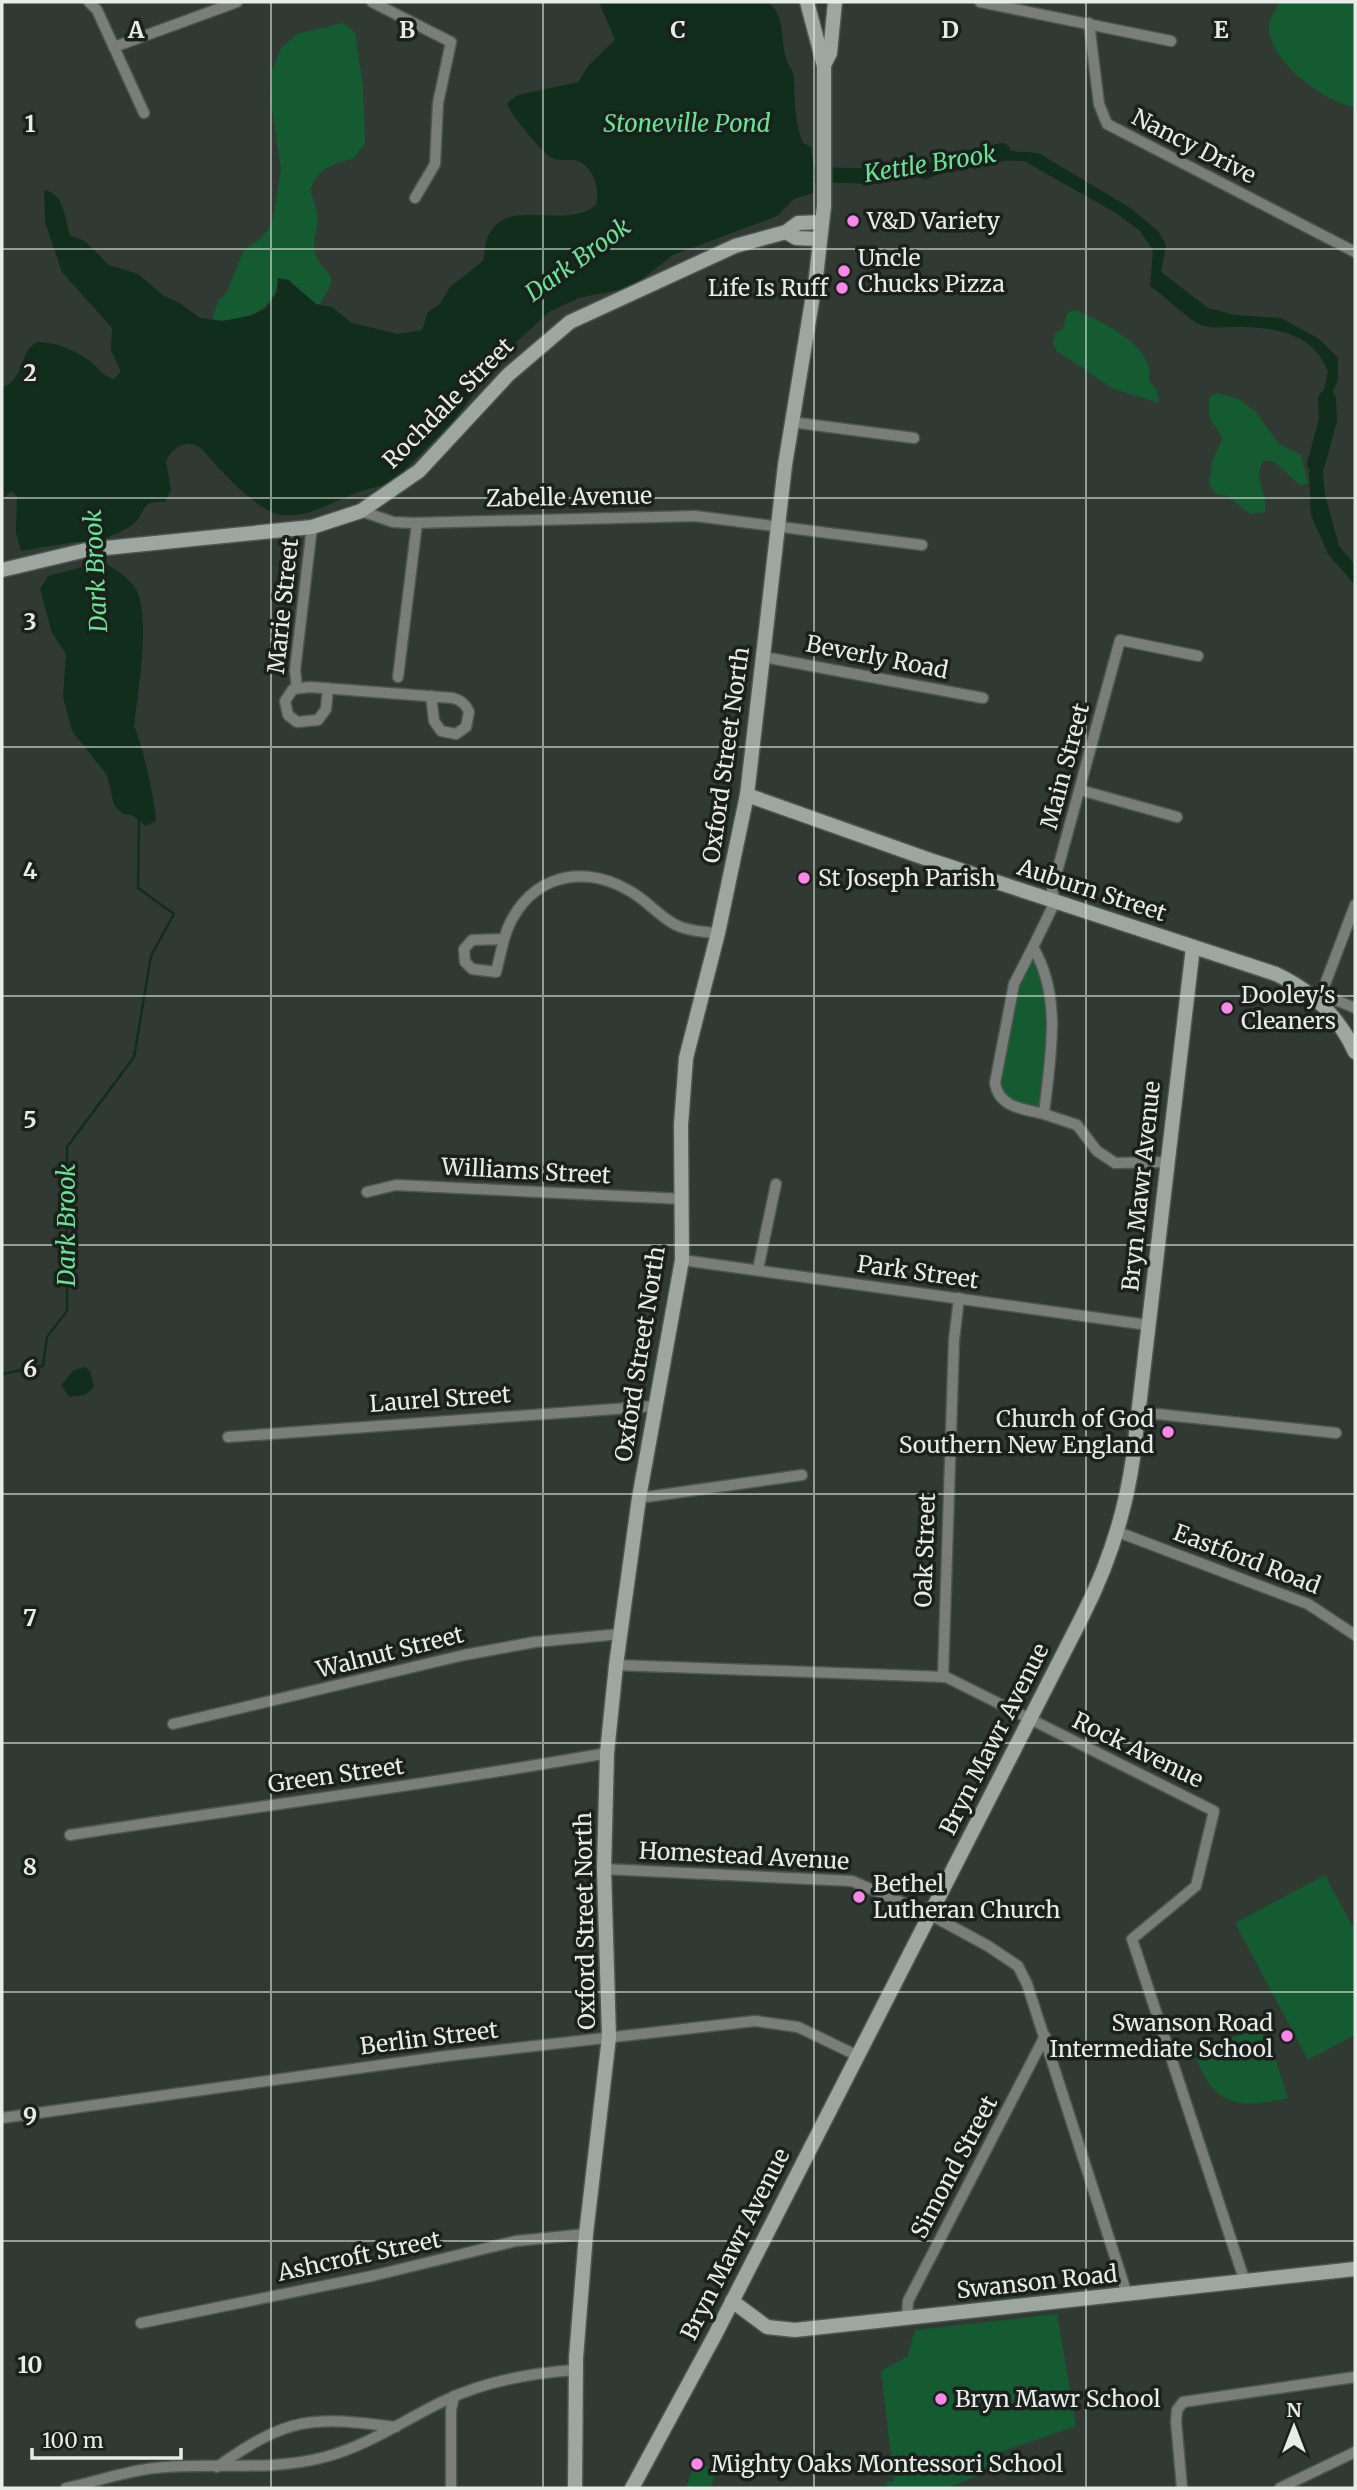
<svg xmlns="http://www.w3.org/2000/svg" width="1357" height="2490" font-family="Merriweather,serif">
<rect width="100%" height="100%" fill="#303a33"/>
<g fill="#145b32">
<path d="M1279,2H1355V107C1325,103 1268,60 1269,27C1269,19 1276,9 1279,2Z"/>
<path d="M343,23L355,32L363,87L365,144L353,159C336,162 317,169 311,188C311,197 316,205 317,214C319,227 312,239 315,252C317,264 331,273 331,279C332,287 323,298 320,304H316L289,280L278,279C276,312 241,323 212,320L218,301L227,292L244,250L261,238L272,224L281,169L271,104L272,70L281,48L297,34Z"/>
<path d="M1075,310C1101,321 1157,347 1149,381L1157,390L1159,403L1112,388L1057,351L1053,344L1055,333L1063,329L1067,313Z"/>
<path d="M1217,393L1239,399L1255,411L1278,443L1301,455L1308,483L1300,485L1273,461H1263C1252,480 1269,493 1265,512L1250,514L1227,496L1216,494L1209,485L1212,461L1223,439L1209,416V398Z"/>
<polygon points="1033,947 1050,984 1044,1114 1023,1109 997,1091 1015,980"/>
<polygon points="1325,1875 1355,1931 1355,2035 1308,2060 1235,1923"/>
<path d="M1265,2026L1288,2098C1237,2110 1212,2106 1194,2052Z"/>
<polygon points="1057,2314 1076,2426 998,2453 984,2473 947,2488 886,2488 887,2482 894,2481 881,2371 908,2356 915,2330"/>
<polygon points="705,2466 717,2470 710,2488 686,2488 693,2468"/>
</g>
<g fill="#102e1b">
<path d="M599,2H768C786,17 780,39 786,58C788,65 794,71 794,78C795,100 794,122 803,143L811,147L814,167L887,169L909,161L937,163L972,159L997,150L1038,153L1129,207L1158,231L1166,245L1161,272L1208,308L1235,315L1281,318L1319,339L1338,358V380L1329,399L1334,428L1322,462L1325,495L1339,546L1355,565V585L1328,554L1311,515L1309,473L1328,428L1323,394L1328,371C1312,331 1272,327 1233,327C1222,327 1212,329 1201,325C1188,320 1164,295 1150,286L1153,250L1140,231L1116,213L1024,161L991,160L951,168L925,180L916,176L873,184L814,182L813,193L794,199L777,216L673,255L632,287L579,298L549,312L507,351L453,421L394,481C385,486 378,486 368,489C339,496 315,518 282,515C261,513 229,479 215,464C209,458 203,448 196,445C183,440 170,451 166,461L171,490L165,502C137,500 148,514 131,526C121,533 111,534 101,542H75L21,551L16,533L17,496L11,491L2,500V388C27,377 18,350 38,342C58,343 76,350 91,362C99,369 104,377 114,379L121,372L111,350L112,328L62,272L45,222L44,190C64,193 65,219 70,235L86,242L109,265L138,274L164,296L178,302L200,318L223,321L253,315L266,308L277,292L278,278L288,280L316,304L332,307L352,323L398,334L422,330L428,312L440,304L450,287L483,261C486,252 484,242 489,234C509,196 563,231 596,205C601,189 592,163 574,160C566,159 559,161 552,158C543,154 509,113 507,103L518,95L578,82L589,65L615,40Z"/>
<path d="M102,562C117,570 137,582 140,600C148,637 138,689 134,727C141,737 157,810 156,821L146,826L132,815L123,814L114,805L107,775L72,731L63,697L66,654L52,633L40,589L48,576Z"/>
<polygon points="85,1367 90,1371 94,1387 85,1395 69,1397 61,1385 74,1370"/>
</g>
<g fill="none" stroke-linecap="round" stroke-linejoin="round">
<polyline stroke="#102e1b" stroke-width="2.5" points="2,1374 43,1366 47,1337 67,1311 67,1147 134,1057 151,956 174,914 138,888 139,819"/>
<g stroke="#102e1b" stroke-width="18">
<polyline points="940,165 1002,152"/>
<polyline points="1316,464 1328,420 1327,399"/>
</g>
<g stroke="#4d5650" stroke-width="13">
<g id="street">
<polyline points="89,2 97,10 144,113"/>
<polyline points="372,2 451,42 438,103 435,164 415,198"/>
<polyline points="980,2 1171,41"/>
<polyline points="1089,23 1099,104 1107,124 1355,252"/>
<polyline points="114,47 237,2"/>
<polyline points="791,422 914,438"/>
<polyline points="361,511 393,522 413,523 695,516 922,545"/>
<polyline points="764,657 983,698"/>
<polyline points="398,677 417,523"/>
<polyline points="297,688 295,670 312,527"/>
<path d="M328,688L326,709L318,720L297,722L288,715L285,701L293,689L310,687L453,698C461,700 466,704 469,712L466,727L456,734L441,731L434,721L431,696"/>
<polyline points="1080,790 1177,817"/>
<path d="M504,939L496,972L472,969L465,962L464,949L472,940L504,939C521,881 576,860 628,890C646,899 658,916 676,925C689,931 704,932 718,933"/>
<path d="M1033,947L1014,984L995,1083C999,1108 1024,1109 1044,1114C1050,1057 1063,999 1033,947L1055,902L1052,890L1120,640L1198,656"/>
<polyline points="1319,1000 1355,905"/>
<polyline points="1319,1000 1331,998 1355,1008"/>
<polyline points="1044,1114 1077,1125 1097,1151 1115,1163 1167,1162"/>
<polyline points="367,1192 396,1185 683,1199"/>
<polyline points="682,1260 1148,1325"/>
<polyline points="758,1269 776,1184"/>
<polyline points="1138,1412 1336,1433"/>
<polyline points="228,1437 656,1406"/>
<polyline points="639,1498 802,1475"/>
<polyline points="1118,1532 1308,1604 1355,1635"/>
<polyline points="616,1665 946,1677 1214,1811 1196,1886 1132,1939 1245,2282"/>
<polyline points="943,1677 954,1340 959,1298"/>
<polyline points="173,1724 464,1655 535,1642 620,1634"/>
<path d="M70,1835C249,1807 429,1785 607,1753"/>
<polyline points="604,1869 852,1881 929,1914 988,1946 1018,1966 1027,1984 1127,2294"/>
<polyline points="2,2118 446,2056 755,2021 798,2027 856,2055"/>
<polyline points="907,2319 908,2301 1045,2036"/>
<polyline points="141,2323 372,2276 516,2241 586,2234"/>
<path d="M217,2467C289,2416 311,2416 396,2427"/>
<path d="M66,2488C96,2482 125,2471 155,2468C212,2462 269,2472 325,2457C370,2445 405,2419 446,2400C486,2381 532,2373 575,2370"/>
<polyline points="451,2488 451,2410 454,2396"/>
<polyline points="1182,2488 1176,2421 1177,2410 1183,2402 1355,2377"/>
<polyline points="1280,2488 1355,2452"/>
</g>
</g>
<g stroke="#4d5650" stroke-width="17">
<g id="secondary">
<polyline points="824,65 830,53 835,2"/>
<polyline points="786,232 796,238 820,239"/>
<polyline points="2,570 86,550 312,527 361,511 419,471 508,375 570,322 735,246 786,232 798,223 822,222"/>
<path d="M747,795L933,861L1276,974C1312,991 1338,1015 1355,1052"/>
<polyline points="732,2301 767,2327 795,2330 1355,2269"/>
<polyline points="575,2488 576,2358 586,2234 609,2037 604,1869 607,1753 616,1665 639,1498 682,1260 681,1125 686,1058 718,933 747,795 785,465 816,277 824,206 824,66 807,2"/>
<path d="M632,2488L715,2335L1082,1617C1108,1566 1125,1515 1133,1458L1193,947"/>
</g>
</g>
<use href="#street" stroke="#797e7a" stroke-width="10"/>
<use href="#secondary" stroke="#9ea6a0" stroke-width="14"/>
</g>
<path fill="none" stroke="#e6ece7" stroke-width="2" stroke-opacity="0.55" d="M271,2V2488M543,2V2488M814,2V2488M1086,2V2488M2,249H1355M2,498H1355M2,747H1355M2,996H1355M2,1245H1355M2,1494H1355M2,1743H1355M2,1992H1355M2,2241H1355"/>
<g fill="#f987e9" stroke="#1b201c" stroke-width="2.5">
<circle cx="853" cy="221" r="7"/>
<circle cx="844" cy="271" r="7"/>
<circle cx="842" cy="288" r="7"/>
<circle cx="804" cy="878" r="7"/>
<circle cx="1227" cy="1008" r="7"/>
<circle cx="1168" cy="1432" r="7"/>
<circle cx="859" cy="1897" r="7"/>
<circle cx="1287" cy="2036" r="7"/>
<circle cx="941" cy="2399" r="7"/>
<circle cx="697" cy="2464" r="7"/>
</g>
<g text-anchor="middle" stroke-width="7" stroke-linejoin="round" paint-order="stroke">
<g font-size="23" fill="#e6ece7" stroke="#1b201c">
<text transform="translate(1194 146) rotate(27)" y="8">Nancy Drive</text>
<text transform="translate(448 403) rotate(-45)" y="8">Rochdale Street</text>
<text transform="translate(569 497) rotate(-1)" y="8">Zabelle Avenue</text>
<text transform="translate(283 606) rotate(-84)" y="8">Marie Street</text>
<text transform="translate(877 657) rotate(11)" y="8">Beverly Road</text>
<text transform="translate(726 755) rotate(-82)" y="8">Oxford Street North</text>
<text transform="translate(1065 766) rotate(-75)" y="8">Main Street</text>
<text transform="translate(1092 890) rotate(18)" y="8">Auburn Street</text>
<text transform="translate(526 1171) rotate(3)" y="8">Williams Street</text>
<text transform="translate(1141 1186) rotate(-84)" y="8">Bryn Mawr Avenue</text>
<text transform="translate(918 1272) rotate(8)" y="8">Park Street</text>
<text transform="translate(640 1354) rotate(-81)" y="8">Oxford Street North</text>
<text transform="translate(440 1399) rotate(-4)" y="8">Laurel Street</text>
<text transform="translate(925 1550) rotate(-88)" y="8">Oak Street</text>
<text transform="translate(1247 1559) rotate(21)" y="8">Eastford Road</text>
<text transform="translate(390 1652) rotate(-14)" y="8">Walnut Street</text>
<text transform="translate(994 1739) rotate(-63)" y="8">Bryn Mawr Avenue</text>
<text transform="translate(1138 1750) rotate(26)" y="8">Rock Avenue</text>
<text transform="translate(336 1775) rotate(-8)" y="8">Green Street</text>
<text transform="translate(744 1856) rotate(3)" y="8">Homestead Avenue</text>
<text transform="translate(585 1921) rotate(-91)" y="8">Oxford Street North</text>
<text transform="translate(429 2038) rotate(-7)" y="8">Berlin Street</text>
<text transform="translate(954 2167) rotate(-62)" y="8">Simond Street</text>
<text transform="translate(735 2244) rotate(-63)" y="8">Bryn Mawr Avenue</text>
<text transform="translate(359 2256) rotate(-12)" y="8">Ashcroft Street</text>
<text transform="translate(1037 2282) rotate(-6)" y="8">Swanson Road</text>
</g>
<g font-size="23" fill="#e6ece7" stroke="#1b201c" text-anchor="start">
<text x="867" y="229">V&amp;D Variety</text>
<text x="858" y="266">Uncle<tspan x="858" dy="26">Chucks Pizza</tspan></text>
<text x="828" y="296" text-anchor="end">Life Is Ruff</text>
<text x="818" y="886">St Joseph Parish</text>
<text x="1241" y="1003">Dooley's<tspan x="1241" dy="26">Cleaners</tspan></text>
<text x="1154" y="1427" text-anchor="end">Church of God<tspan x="1154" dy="26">Southern New England</tspan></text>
<text x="873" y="1892">Bethel<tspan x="873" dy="26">Lutheran Church</tspan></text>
<text x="1273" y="2031" text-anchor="end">Swanson Road<tspan x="1273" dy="26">Intermediate School</tspan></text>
<text x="955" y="2407">Bryn Mawr School</text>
<text x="711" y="2472">Mighty Oaks Montessori School</text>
</g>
<g font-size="24" font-style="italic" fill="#68e393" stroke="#1b201c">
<text x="687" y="132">Stoneville Pond</text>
<text transform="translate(930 164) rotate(-9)" y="8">Kettle Brook</text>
<text transform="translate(578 260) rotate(-36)" y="8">Dark Brook</text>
<text transform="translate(96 571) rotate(-93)" y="8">Dark Brook</text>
<text transform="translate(67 1225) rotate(-90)" y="8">Dark Brook</text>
</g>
</g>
<g font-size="23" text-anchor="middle" font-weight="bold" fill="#e6ece7" stroke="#1b201c" stroke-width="7" stroke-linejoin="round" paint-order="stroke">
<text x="136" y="38">A</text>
<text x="407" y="38">B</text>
<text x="678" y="38">C</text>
<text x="950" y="38">D</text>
<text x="1221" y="38">E</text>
<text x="30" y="132">1</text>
<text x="30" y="381">2</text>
<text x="30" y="630">3</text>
<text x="30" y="879">4</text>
<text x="30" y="1128">5</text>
<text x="30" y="1377">6</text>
<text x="30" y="1626">7</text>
<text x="30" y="1875">8</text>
<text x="30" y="2124">9</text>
<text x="30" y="2373">10</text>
</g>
<rect width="1357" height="2490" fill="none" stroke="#e6ece7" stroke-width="7"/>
<g transform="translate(1294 2427)" stroke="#1b201c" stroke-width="5" paint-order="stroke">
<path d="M0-5L12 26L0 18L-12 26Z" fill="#e6ece7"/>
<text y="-10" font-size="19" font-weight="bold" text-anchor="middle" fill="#e6ece7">N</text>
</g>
<path d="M32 2448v10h149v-10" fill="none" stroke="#e6ece7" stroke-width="3.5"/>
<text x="42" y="2448" font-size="21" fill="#e6ece7" stroke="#1b201c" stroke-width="5" paint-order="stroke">100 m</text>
</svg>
